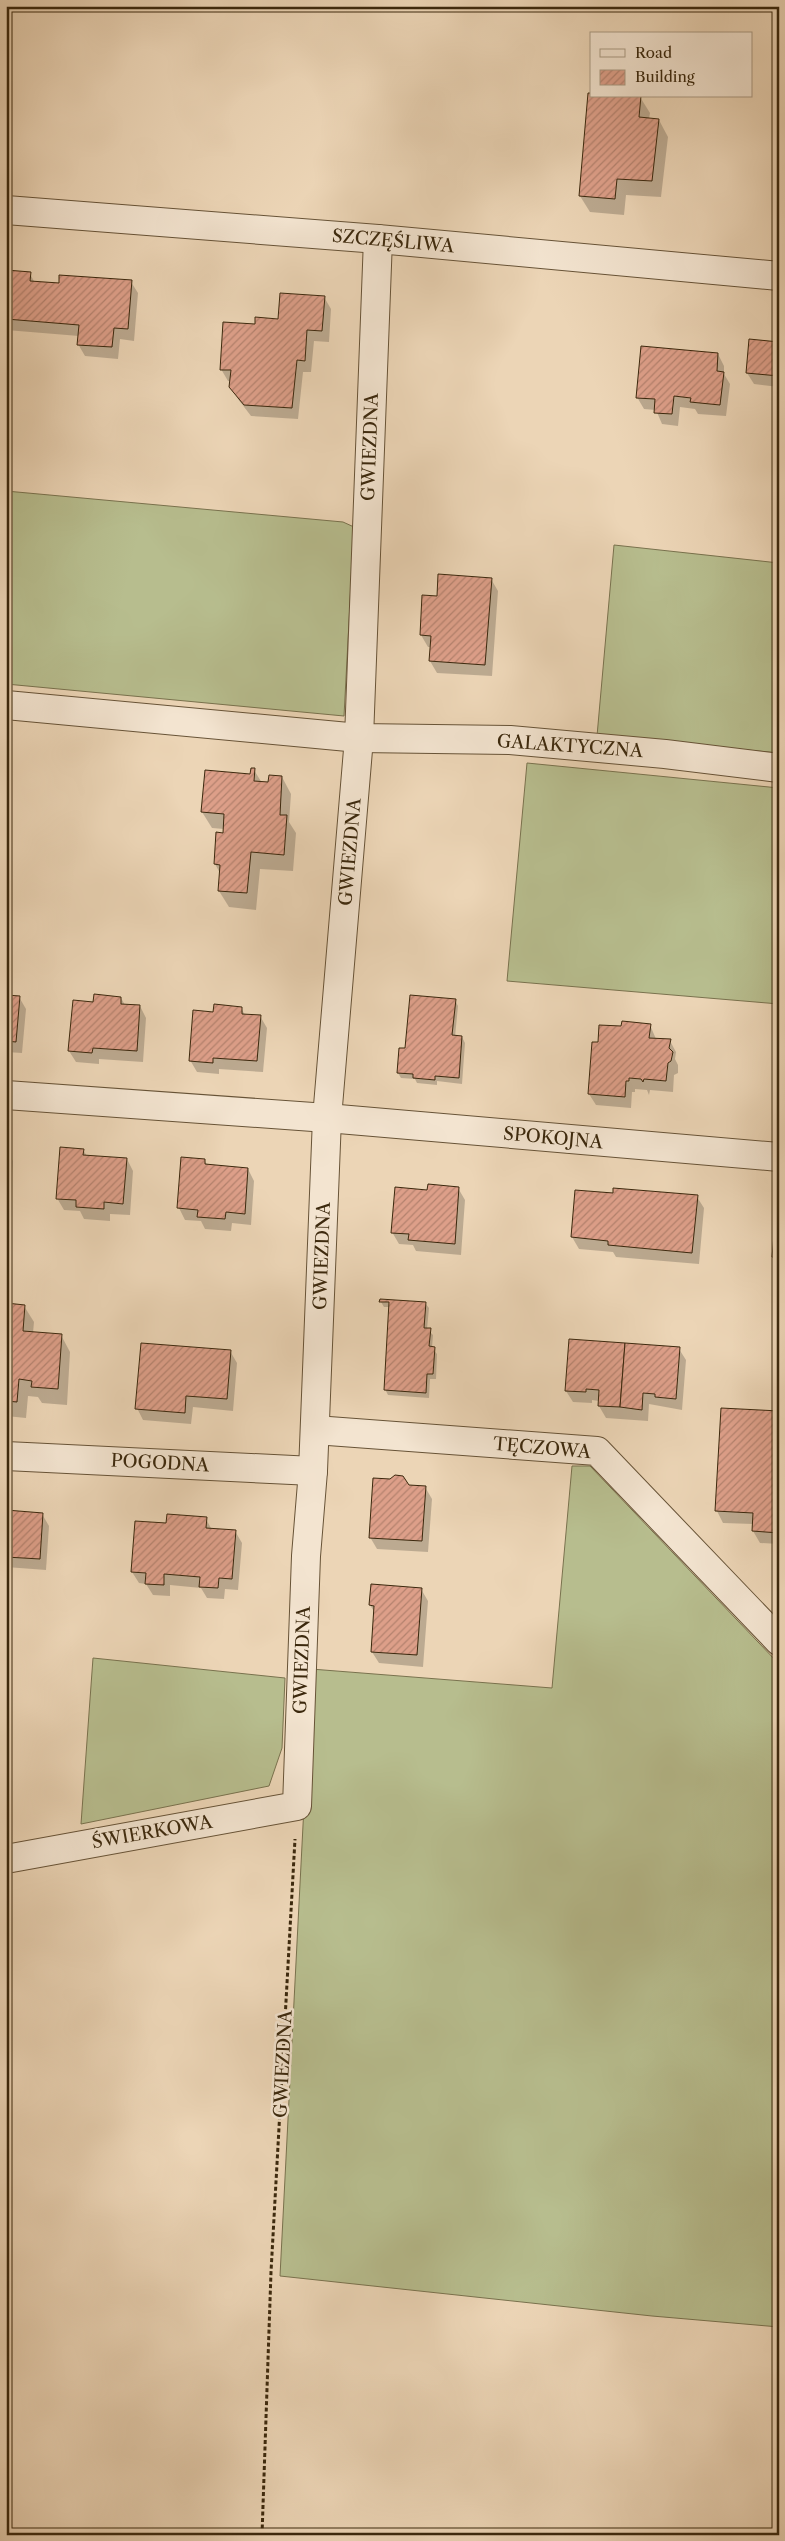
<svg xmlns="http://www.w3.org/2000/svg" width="785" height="2541" font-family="'Libre Caslon Text',serif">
<defs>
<pattern id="building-hatch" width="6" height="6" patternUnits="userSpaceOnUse" patternTransform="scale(1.25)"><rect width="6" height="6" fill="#dd9f89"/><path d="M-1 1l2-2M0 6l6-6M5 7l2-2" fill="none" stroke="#b4826e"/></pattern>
</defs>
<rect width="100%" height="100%" fill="#ecd5b6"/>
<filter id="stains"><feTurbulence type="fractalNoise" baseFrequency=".004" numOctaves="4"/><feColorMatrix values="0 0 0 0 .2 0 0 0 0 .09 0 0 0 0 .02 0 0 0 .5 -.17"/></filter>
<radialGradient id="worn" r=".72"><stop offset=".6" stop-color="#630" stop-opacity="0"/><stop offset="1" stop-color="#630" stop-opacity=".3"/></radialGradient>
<g fill="#b7bd8e" stroke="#79724e">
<polygon points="6,491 343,522 354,527 344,716 6,684"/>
<polygon points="614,545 779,563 779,753 597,736"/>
<polygon points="527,763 779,788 779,1004 507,981"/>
<polygon points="572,1466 590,1466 779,1664 779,2327 652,2316 280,2276 311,1669 552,1688"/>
<polygon points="93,1658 285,1678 282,1748 269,1786 81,1824"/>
</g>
<g fill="#0003">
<polygon points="589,94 591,96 640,97 650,113 649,119 659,120 668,137 661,197 626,195 624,215 590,212 580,196"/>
<polygon points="6,272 30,274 35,283 60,285 131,282 138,293 134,341 120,339 118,359 85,356 78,344 79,336 6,330"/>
<polygon points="324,297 331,309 329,342 314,341 311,372 303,372 298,419 251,416 238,399 231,387 231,381 228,381 221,369 256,325 279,320"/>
<polygon points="779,343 779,387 754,384 747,373"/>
<polygon points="718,354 724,366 724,374 730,384 726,416 698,414 695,409 680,407 678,426 662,424 656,410 644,409 637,397"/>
<polygon points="491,579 498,591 492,676 437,673 430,661 431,647 428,647 421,635 438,598"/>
<polygon points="254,770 262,783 269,783 282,777 291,794 289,822 296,833 293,871 260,869 256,910 229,907 219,891 221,875 215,864 217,834 224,834 224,829 212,828 202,812 252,775"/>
<polygon points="6,996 19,997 26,1009 22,1053 6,1052"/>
<polygon points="121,998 125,1005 140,1006 146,1018 143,1062 99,1059 99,1064 76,1062 69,1051 94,1003"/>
<polygon points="455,1000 458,1006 455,1037 462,1037 465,1043 462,1084 437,1081 437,1085 417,1083 415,1079 401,1078 398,1073 406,1050"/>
<polygon points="241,1008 245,1015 260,1016 267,1028 263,1072 219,1069 219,1074 197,1072 190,1060 214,1013"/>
<polygon points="650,1025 656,1039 670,1041 676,1052 675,1059 678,1065 678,1073 674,1075 673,1092 650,1090 649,1095 647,1090 635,1089 635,1092 632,1092 631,1108 596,1105 589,1094 599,1044 622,1028"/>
<polygon points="6,1150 13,1161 10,1206 6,1206"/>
<polygon points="83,1150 87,1156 127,1159 133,1171 130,1215 110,1214 110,1221 84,1219 80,1211 64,1210 57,1198"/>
<polygon points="204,1160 208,1166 248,1169 254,1181 251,1225 232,1223 231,1231 205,1229 201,1221 185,1220 179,1208"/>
<polygon points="458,1188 465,1200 461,1255 416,1251 413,1245 399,1244 392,1232 428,1191"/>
<polygon points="576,1191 697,1197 704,1208 699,1264 616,1257 613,1252 579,1249 572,1237"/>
<polygon points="779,1204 779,1263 774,1257"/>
<polygon points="381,1302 425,1303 429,1308 427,1329 433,1335 432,1348 437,1354 436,1379 430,1379 429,1398 388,1395 385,1389 390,1307 384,1307"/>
<polygon points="6,1305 24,1306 34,1322 33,1333 61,1335 70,1352 67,1405 42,1403 38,1397 28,1396 26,1418 6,1416"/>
<polygon points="679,1349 686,1360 682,1410 649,1404 648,1421 606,1418 599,1406 599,1401 592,1400 592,1403 573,1402 566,1391"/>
<polygon points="230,1351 237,1363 233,1411 193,1407 191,1424 143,1420 137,1408"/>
<polygon points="779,1412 779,1544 760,1543 753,1531 753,1524 723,1523 717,1511"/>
<polygon points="408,1486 425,1487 432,1499 428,1552 377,1549 370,1537"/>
<polygon points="6,1511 42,1514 49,1526 46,1570 6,1567"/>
<polygon points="206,1519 212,1530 235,1531 242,1543 238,1590 225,1589 224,1599 207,1598 201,1588 170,1585 170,1596 153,1595 146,1584 139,1583 132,1572 167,1524"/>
<polygon points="421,1589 428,1601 423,1667 379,1663 372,1652 375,1613 370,1605"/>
</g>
<g fill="url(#building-hatch)" stroke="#3b280d">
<polygon points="588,93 591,93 591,96 641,96 639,117 659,119 652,181 617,179 615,199 579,196"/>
<polygon points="6,270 31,272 30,281 59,283 59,275 132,280 128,329 114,328 112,347 77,345 79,325 6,319"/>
<polygon points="280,293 325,296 322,331 307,330 305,361 297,360 292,408 244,405 229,387 231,370 220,370 223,322 255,324 255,317 278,319"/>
<polygon points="749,339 779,342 779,376 746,373"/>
<polygon points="641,346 718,353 717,371 724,372 720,405 690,402 691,398 674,396 672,414 654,413 655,399 636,398"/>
<polygon points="438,574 492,578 485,665 429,661 431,636 420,635 422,595 437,596"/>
<polygon points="251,768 255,768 254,781 268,782 269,775 282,776 280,815 287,815 284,855 251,852 247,893 218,891 220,865 214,864 216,832 223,833 224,814 201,812 205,770 250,774"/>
<polygon points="94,994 121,997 121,1004 140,1005 137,1051 93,1048 92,1053 68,1051 73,1000 93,1002"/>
<polygon points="6,995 20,996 16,1042 6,1041"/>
<polygon points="410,995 456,999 452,1035 462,1036 459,1078 435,1076 435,1080 413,1078 413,1074 397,1073 399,1048 405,1048"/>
<polygon points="214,1004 242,1007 242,1014 261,1015 257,1061 213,1058 213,1063 189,1061 193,1010 213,1012"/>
<polygon points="622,1021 651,1024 649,1038 671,1039 669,1048 673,1052 671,1061 668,1063 666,1081 644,1079 643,1082 641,1079 629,1078 629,1081 626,1081 625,1097 588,1094 592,1042 598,1042 599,1025 621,1026"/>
<polygon points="60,1147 84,1149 83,1155 127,1158 123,1204 104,1202 104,1209 76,1207 76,1200 56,1199"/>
<polygon points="181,1157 205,1159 205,1164 248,1168 245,1214 226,1212 225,1219 197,1217 198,1210 177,1208"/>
<polygon points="428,1184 459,1187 455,1244 408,1240 409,1234 391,1233 395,1187 427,1190"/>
<polygon points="613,1188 698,1195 692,1253 608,1245 608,1241 571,1237 575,1190 613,1193"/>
<polygon points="777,1203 779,1203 779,1258 772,1257"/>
<polygon points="380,1299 426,1302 424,1328 431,1328 429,1346 435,1347 433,1374 427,1374 426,1393 384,1390 389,1302 379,1302"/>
<polygon points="6,1303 25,1305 23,1331 62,1334 58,1389 31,1387 32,1381 19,1379 17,1402 6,1401"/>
<polygon points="569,1339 625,1343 620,1407 598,1406 599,1390 586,1389 586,1392 565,1391"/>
<polygon points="141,1343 231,1350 227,1399 186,1396 185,1413 135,1409"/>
<polygon points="625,1343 680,1347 676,1399 655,1397 655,1394 643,1393 642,1410 620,1407"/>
<polygon points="721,1408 779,1411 779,1533 752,1531 753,1513 715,1511"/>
<polygon points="395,1475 403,1476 409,1485 426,1486 422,1541 369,1538 373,1478 390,1479"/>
<polygon points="6,1510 43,1513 40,1559 6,1557"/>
<polygon points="167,1514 207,1517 206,1528 236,1530 232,1579 219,1578 218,1588 199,1587 200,1577 164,1574 164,1585 145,1584 146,1573 131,1572 135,1521 166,1523"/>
<polygon points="371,1584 422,1588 417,1655 371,1652 374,1606 369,1605"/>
</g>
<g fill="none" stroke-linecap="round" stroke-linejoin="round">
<g stroke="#675337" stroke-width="30">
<g id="minor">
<polyline points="6,210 378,239 779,276"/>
<polyline points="6,705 359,738 510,740 665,754 779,768"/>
<polyline points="6,1095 327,1118 779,1157"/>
<polyline points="315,1430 597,1451 779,1641"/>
<polyline points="6,1456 313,1471"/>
<polyline points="6,1859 297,1806 306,1556 313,1471 327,1118 359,738 378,239"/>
</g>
</g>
<polyline stroke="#3b280d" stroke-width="3" stroke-dasharray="4 2.5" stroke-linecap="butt" points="262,2535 271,2272 295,1839"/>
<use href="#minor" stroke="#f3e4d0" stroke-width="28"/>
</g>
<g text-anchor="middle" stroke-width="5" stroke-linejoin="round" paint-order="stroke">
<g font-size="18" fill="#3b280d" stroke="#f3e4d0">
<text transform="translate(393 241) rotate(5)" y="6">SZCZĘŚLIWA</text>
<text transform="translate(370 447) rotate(-88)" y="6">GWIEZDNA</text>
<text transform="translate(570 746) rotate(4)" y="6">GALAKTYCZNA</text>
<text transform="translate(350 852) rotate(-85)" y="6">GWIEZDNA</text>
<text transform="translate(553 1138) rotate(5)" y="6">SPOKOJNA</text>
<text transform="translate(322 1256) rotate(-88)" y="6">GWIEZDNA</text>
<text transform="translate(542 1448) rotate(5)" y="6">TĘCZOWA</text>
<text transform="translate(160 1463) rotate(3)" y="6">POGODNA</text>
<text transform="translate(302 1660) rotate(-88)" y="6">GWIEZDNA</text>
<text transform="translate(152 1832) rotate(-10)" y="6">ŚWIERKOWA</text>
<text transform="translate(283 2064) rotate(-87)" y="6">GWIEZDNA</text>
</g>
</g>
<rect width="785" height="2541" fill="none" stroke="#ecd5b6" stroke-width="25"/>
<rect x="8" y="8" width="770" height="2526" fill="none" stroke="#3b280d" stroke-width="2.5"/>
<rect x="12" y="12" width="760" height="2516" fill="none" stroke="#3b280d"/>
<rect x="590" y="32" width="162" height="65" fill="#f3e4d0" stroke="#a99982"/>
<rect x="600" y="49" width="25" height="8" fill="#f3e4d0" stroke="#a99982"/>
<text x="635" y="58" font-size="15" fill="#3b280d">Road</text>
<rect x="600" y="70" width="25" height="15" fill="url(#building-hatch)" stroke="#a99982"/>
<text x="635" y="82" font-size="15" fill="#3b280d">Building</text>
<rect width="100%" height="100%" filter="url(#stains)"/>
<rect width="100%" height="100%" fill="url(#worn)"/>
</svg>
